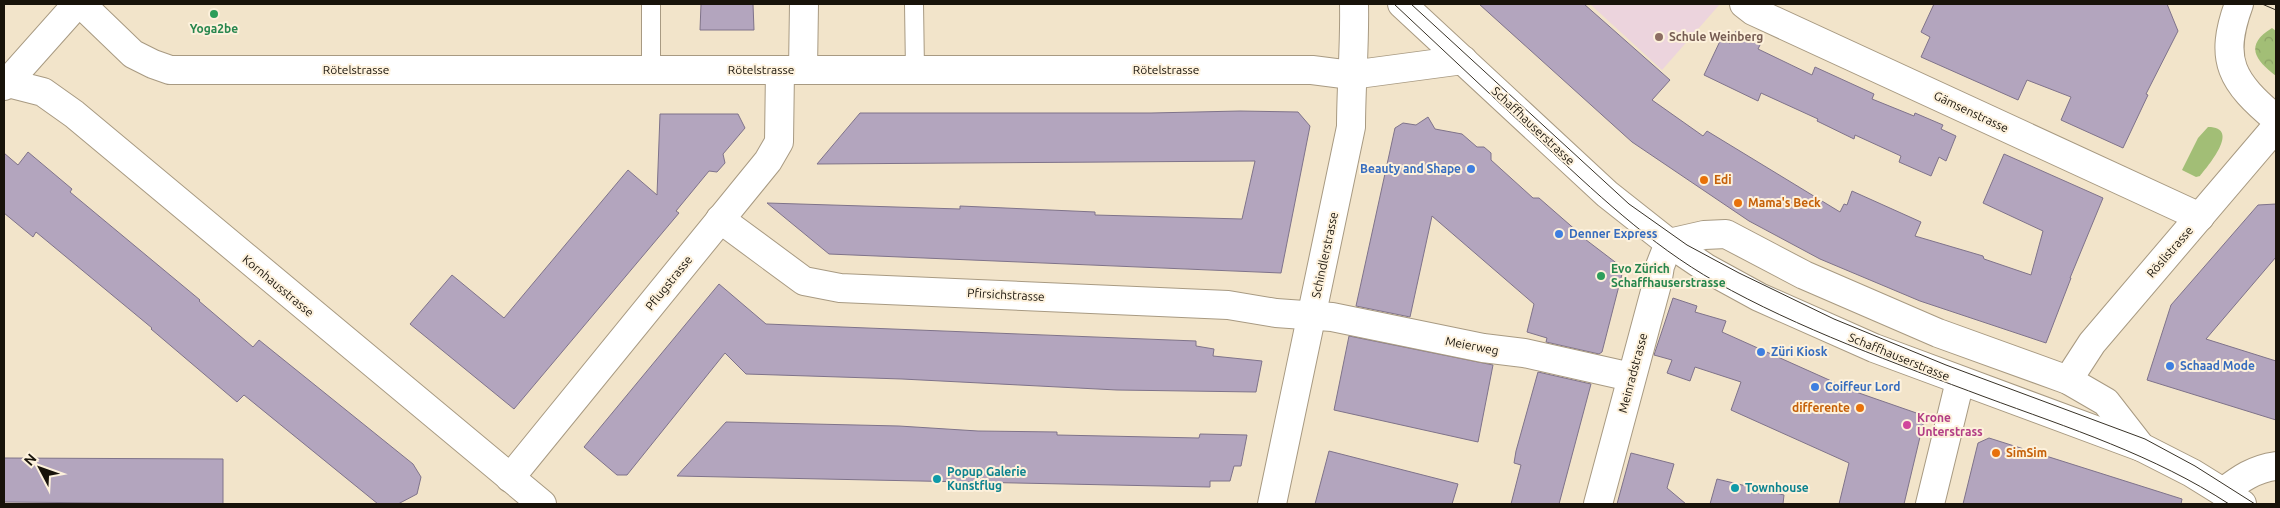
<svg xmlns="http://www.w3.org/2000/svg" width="2280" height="508" font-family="Ubuntu,sans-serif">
<defs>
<pattern id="park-crowns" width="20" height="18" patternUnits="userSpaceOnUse" patternTransform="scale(1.25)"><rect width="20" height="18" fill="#a2be76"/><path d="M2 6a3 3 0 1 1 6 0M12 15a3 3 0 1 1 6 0" fill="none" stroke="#8ba265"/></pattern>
</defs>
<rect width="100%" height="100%" fill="#f2e4ca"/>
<polygon fill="#ecd4dd" points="1590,4 1720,4 1662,70"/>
<path fill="url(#park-crowns)" d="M2272,28L2276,31V76C2255,60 2244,45 2272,28Z"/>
<path fill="#a2be76" d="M2208,127C2242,127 2207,167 2200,176L2196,177L2182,170L2198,138Z"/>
<g fill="#b3a5be" stroke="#7f738a">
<polygon points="701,4 753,4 754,30 700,30"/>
<polygon points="1479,4 1584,4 1670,80 1652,100 1703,136 1707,131 1840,212 1844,204 1847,205 1852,191 1921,222 1915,236 1983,256 1984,259 2031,275 2043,231 1983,203 2004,154 2103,198 2070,278 2071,278 2046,343 1920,301 1820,259 1749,221 1632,142"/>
<polygon points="1934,4 2167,4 2178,31 2146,94 2148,95 2123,148 2061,120 2071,97 2027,80 2018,100 1921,57 1930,37 1921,32"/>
<polygon points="1736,31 1761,43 1758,49 1812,75 1815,67 1874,94 1872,99 1914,116 1915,113 1943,125 1941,129 1956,136 1946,161 1939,157 1931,176 1899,162 1901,156 1855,135 1854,139 1817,121 1818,119 1761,93 1758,101 1704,75 1721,39 1730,43"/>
<polygon points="1240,111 1298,112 1310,126 1281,273 829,254 767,203 960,209 960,206 1095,212 1095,215 1242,219 1255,161 817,164 860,113 1151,113"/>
<polygon points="660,114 738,114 745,128 723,154 725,163 717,172 709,171 676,211 679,213 514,409 410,324 452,275 504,318 628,170 657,195"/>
<polygon points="1428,117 1435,129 1462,134 1477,147 1484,147 1491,153 1491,160 1533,198 1539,198 1578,232 1577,233 1619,265 1622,274 1602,352 1599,354 1546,342 1547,338 1527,332 1534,304 1432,216 1410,317 1356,306 1395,128 1403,123 1416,125"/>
<polygon points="28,152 72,189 70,192 200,300 199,301 253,347 259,340 413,464 421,477 417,494 398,504 378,504 244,395 237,402 151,329 152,328 36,232 33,237 4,213 4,153 18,165"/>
<polygon points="2276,204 2276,257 2206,339 2276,361 2276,420 2147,380 2171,305 2258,205"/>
<polygon points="719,284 766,324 1196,341 1196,346 1214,349 1213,356 1262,361 1256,392 1117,390 902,379 746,374 725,353 627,475 617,475 584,447"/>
<polygon points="1673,298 1697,306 1695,312 1726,321 1722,332 1856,392 1925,416 1904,504 1839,504 1849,463 1731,410 1741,382 1695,367 1690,381 1667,373 1672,360 1654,355"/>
<polygon points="1349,336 1493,365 1478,442 1334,410"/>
<polygon points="1538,372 1591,384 1559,504 1511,504 1521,465 1514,463 1516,451"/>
<polygon points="726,422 899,426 978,431 1057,432 1057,435 1199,438 1200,434 1247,435 1241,466 1234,466 1230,481 1210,481 1210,487 677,476"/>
<polygon points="1989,438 2182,499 2181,504 1963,504 1978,443"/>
<polygon points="1329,451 1458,484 1452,504 1315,504"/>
<polygon points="1631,453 1674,464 1667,488 1686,504 1617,504"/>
<polygon points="4,458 223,459 223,504 4,502"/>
<polygon points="1717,479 1784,495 1783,504 1710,504"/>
</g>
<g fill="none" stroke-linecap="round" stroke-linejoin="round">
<g stroke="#a89a82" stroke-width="20">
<g id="lane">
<polyline points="651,4 651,70"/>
<polyline points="914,4 915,70"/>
</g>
</g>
<g stroke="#a89a82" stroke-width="30">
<g id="street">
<polyline points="81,4 133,54 153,64 170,70 1312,70 1351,75 1463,60"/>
<polyline points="1744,4 1753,11 2200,217"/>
<path d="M2239,4C2218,61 2232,82 2276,119"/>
<polyline points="803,70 804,4"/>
<polyline points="720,219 804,281 840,288 1228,305 1276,313 1332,317 1483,348 1524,353 1631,377"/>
<polyline points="2068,380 2092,343 2276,127"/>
<polyline points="510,478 768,161 779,142 780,70"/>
<path d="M2223,492C2240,479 2254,469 2276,466"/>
<path d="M1272,504L1351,127C1351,86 1355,45 1354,4"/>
<polyline points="1598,504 1657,284 1660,266 1669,243"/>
<polyline points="1930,504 1960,381"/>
</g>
</g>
<g stroke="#a89a82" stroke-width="30">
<g id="secondary">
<polyline points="1402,4 1607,194 1669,243 1706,268 1759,297 1874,348 2141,447"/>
<polyline points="4,82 43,92 74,114 542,504"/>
<polyline points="4,86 77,4"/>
<polyline points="1669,243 1704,235 1726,234 1804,275 1938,333 2068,380 2106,402 2141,447 2192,473 2242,504"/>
</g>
</g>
<use href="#lane" stroke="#fff" stroke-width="18"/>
<use href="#street" stroke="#fff" stroke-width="28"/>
<use href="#secondary" stroke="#fff" stroke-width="28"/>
<g stroke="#383227" stroke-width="1">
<path d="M1394,4C1442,49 1490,94 1538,139C1594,191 1649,244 1716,282C1797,328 1897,364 1985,397C2069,428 2154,455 2229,504"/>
<polyline points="1411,4 1629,204 1687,245 1739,273 1834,319 1946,365 2145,439 2195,466 2255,504"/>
<polyline points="2262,4 2276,10"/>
</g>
</g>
<g fill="#2e9e5b" stroke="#fdf1dc" stroke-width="2">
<circle cx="214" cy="14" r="5"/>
<circle cx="1601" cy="276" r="5"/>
</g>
<circle fill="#8d6e63" stroke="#fdf1dc" stroke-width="2" cx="1659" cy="37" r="5"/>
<g fill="#3f7fe0" stroke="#fdf1dc" stroke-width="2">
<circle cx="1471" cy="169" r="5"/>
<circle cx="1559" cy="234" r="5"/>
<circle cx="1761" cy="352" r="5"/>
<circle cx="2170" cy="366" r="5"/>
<circle cx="1815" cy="387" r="5"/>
</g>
<g fill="#e8710a" stroke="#fdf1dc" stroke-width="2">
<circle cx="1704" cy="180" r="5"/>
<circle cx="1738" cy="203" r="5"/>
<circle cx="1860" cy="408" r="5"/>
<circle cx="1996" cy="453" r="5"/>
</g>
<circle fill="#d1479c" stroke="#fdf1dc" stroke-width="2" cx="1907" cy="425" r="5"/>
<g fill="#0f9aa8" stroke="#fdf1dc" stroke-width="2">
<circle cx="937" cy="479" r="5"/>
<circle cx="1735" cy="488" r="5"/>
</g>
<g text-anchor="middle" stroke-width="4" stroke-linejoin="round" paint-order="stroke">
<g font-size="12" font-weight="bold" fill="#27864d" stroke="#fdf1dc">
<text x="214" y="33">Yoga2be</text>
<text x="1611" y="273" text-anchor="start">Evo Zürich<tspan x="1611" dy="14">Schaffhauserstrasse</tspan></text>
</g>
<g font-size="12" font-weight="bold" fill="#785e54" stroke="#fdf1dc" text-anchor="start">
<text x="1669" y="41">Schule Weinberg</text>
</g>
<g font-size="12" fill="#18130a" stroke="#fdf1dc">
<text x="356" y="74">Rötelstrasse</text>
<text x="761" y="74">Rötelstrasse</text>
<text x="1166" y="74">Rötelstrasse</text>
<text transform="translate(1971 112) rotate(25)" y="4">Gämsenstrasse</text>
<text transform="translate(1533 126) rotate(43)" y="4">Schaffhauserstrasse</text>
<text transform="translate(2170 252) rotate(-49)" y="4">Röslistrasse</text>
<text transform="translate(1325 255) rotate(-78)" y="4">Schindlerstrasse</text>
<text transform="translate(669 283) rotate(-51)" y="4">Pflugstrasse</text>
<text transform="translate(278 286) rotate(40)" y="4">Kornhausstrasse</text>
<text transform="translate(1006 295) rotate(3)" y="4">Pfirsichstrasse</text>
<text transform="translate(1472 346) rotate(11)" y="4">Meierweg</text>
<text transform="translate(1899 357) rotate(22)" y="4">Schaffhauserstrasse</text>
<text transform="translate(1633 373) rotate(-75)" y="4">Meinradstrasse</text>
</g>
<g font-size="12" font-weight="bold" fill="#366cbe" stroke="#fdf1dc" text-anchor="start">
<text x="1461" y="173" text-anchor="end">Beauty and Shape</text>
<text x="1569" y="238">Denner Express</text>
<text x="1771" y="356">Züri Kiosk</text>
<text x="2180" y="370">Schaad Mode</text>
<text x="1825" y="391">Coiffeur Lord</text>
</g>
<g font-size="12" font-weight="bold" fill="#c56008" stroke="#fdf1dc" text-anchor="start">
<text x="1714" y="184">Edi</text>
<text x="1748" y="207">Mama's Beck</text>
<text x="1850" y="412" text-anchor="end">differente</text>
<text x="2006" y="457">SimSim</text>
</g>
<g font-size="12" font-weight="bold" fill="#b23c85" stroke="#fdf1dc" text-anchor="start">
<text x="1917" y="422">Krone<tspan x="1917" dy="14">Unterstrass</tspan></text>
</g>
<g font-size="12" font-weight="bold" fill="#0d838f" stroke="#fdf1dc" text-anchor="start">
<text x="947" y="476">Popup Galerie<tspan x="947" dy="14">Kunstflug</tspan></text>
<text x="1745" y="492">Townhouse</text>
</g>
</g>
<rect width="2280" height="508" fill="none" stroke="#18130a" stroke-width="10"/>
<g transform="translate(40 468) rotate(311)" stroke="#fdf1dc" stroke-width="4" paint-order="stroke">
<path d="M0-4L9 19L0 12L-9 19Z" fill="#18130a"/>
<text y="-8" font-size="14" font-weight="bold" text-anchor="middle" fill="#18130a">N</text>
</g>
</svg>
